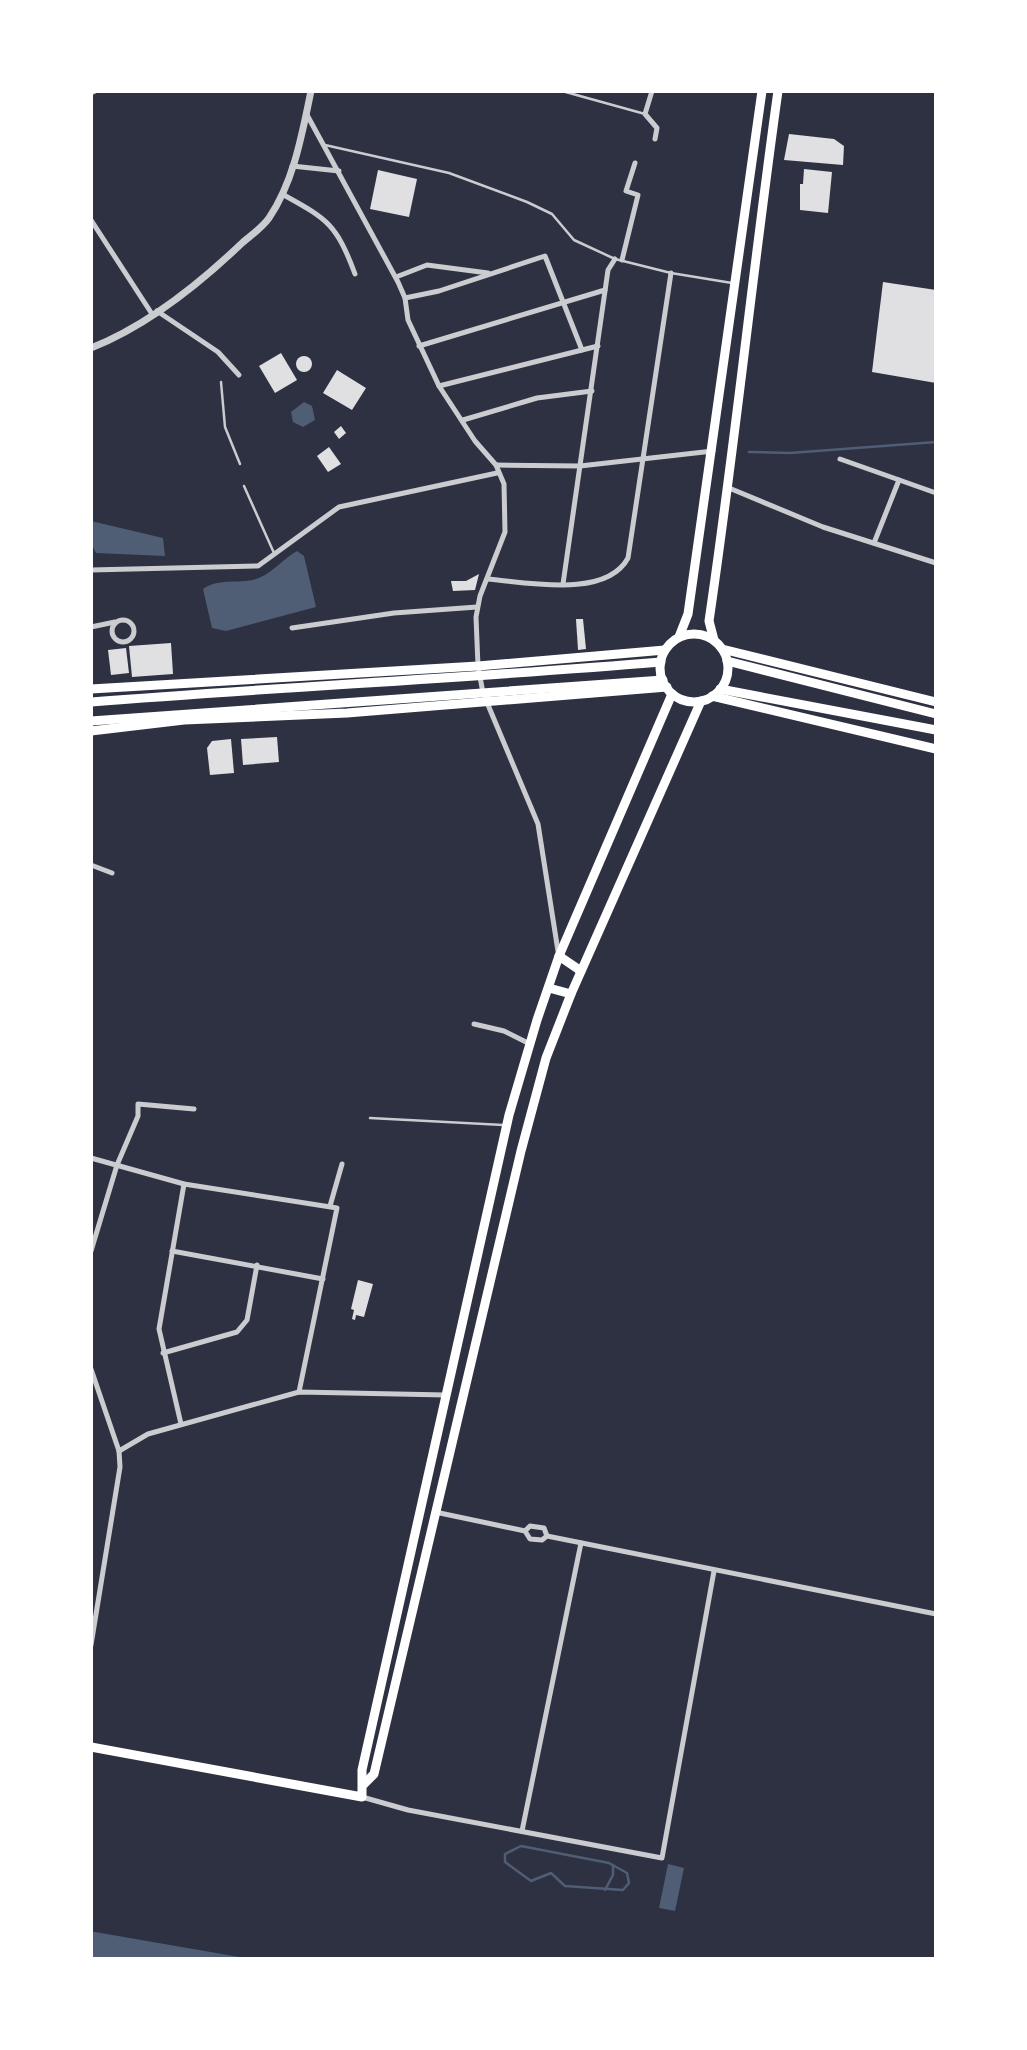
<svg xmlns="http://www.w3.org/2000/svg" width="1027" height="2050" font-family="'Alegreya Sans',sans-serif">
<rect width="100%" height="100%" fill="#2d3142"/>
<g fill="#4f5d75">
<polygon points="304,402 312,406 315,420 303,427 293,422 291,412"/>
<polygon points="91,521 163,538 165,556 96,553 91,543"/>
<path d="M297,551L304,556L316,607L226,631L212,628L203,589C221,576 241,586 261,577C274,571 284,558 297,551Z"/>
<polygon points="668,1864 684,1868 675,1911 659,1908"/>
<polygon points="91,1932 95,1932 251,1959 91,1959"/>
</g>
<g fill="none" stroke-linecap="round" stroke-linejoin="round">
<g stroke="#4f5d75" stroke-width="2.5">
<polyline points="749,452 790,453 936,442"/>
<polygon points="521,1846 609,1863 627,1873 629,1883 623,1890 565,1886 551,1873 531,1881 505,1862 505,1854"/>
<polyline points="605,1890 613,1875 613,1865"/>
</g>
</g>
<g fill="#e0e0e3">
<polygon points="789,134 834,139 844,146 843,165 784,160"/>
<polygon points="804,169 832,172 828,213 800,210 800,184 803,184"/>
<polygon points="378,170 417,179 409,217 370,209"/>
<polygon points="883,282 936,290 936,383 872,372"/>
<polygon points="281,353 297,380 275,393 259,366"/>
<circle cx="304" cy="364" r="8"/>
<polygon points="337,370 366,388 352,410 323,393"/>
<polygon points="341,426 346,433 339,439 334,432"/>
<polygon points="329,447 341,464 328,472 317,456"/>
<polygon points="479,574 475,590 453,591 451,581 466,581"/>
<polygon points="576,619 583,619 586,649 578,650"/>
<polygon points="171,643 173,674 132,677 129,646"/>
<polygon points="126,648 129,673 111,675 108,650"/>
<polygon points="277,737 279,762 243,765 241,739"/>
<polygon points="231,739 234,773 210,775 207,748 212,741"/>
<polygon points="358,1280 373,1284 364,1317 356,1315 355,1320 352,1319 354,1310 351,1309"/>
</g>
<g fill="none" stroke-linecap="round" stroke-linejoin="round">
<g stroke="#caccd0" stroke-width="2.5">
<polyline points="562,91 645,114"/>
<polyline points="325,145 449,173 527,202 552,214 574,240 615,259 671,273 732,283"/>
<polyline points="221,382 225,427 240,464"/>
<polyline points="244,486 274,553"/>
<polyline points="370,1118 503,1125"/>
</g>
<g stroke="#caccd0" stroke-width="5">
<polyline points="652,91 645,114 657,128 655,139"/>
<polyline points="91,93 95,91"/>
<polyline points="306,113 398,282 405,298 408,320 439,386 475,441 496,465 504,484 505,532 480,596 476,617 478,666 483,693 538,824 558,951"/>
<polyline points="292,166 339,171"/>
<path d="M282,194C327,219 336,223 355,274"/>
<polyline points="91,220 152,314"/>
<polyline points="622,260 638,195 626,191 635,163"/>
<polyline points="396,277 427,265 488,273"/>
<polyline points="405,298 439,291 545,256 582,350"/>
<polyline points="157,311 218,352 239,375"/>
<polyline points="419,346 605,290"/>
<polyline points="439,386 598,346"/>
<polyline points="463,420 537,398 592,391"/>
<polyline points="840,459 936,493"/>
<polyline points="496,465 580,466 713,451"/>
<polyline points="729,488 823,527 936,563"/>
<polyline points="874,543 899,480"/>
<polyline points="91,570 258,566 339,507 497,473"/>
<path d="M487,579C527,582 606,599 628,558L671,273"/>
<polyline points="563,584 608,270 615,259"/>
<circle cx="123" cy="631" r="11"/>
<polyline points="91,627 115,622"/>
<polyline points="292,628 394,613 477,607"/>
<polyline points="91,865 112,873"/>
<polyline points="474,1024 504,1031 530,1044"/>
<polyline points="91,1158 184,1184 337,1208 299,1392"/>
<polyline points="330,1206 342,1164"/>
<polyline points="91,1251 117,1165 138,1116 138,1104 194,1109"/>
<polyline points="172,1251 323,1279"/>
<polyline points="163,1353 237,1332 247,1320 257,1265"/>
<polyline points="91,1369 119,1451 120,1467 91,1645"/>
<polyline points="181,1424 159,1329 184,1184"/>
<polyline points="119,1451 148,1434 299,1392 446,1395"/>
<polyline points="435,1512 525,1531 530,1526 544,1528 547,1536"/>
<polyline points="525,1531 530,1539 542,1540 547,1536 936,1614"/>
<polyline points="362,1797 408,1810 662,1858 714,1571"/>
<polyline points="522,1831 581,1543"/>
</g>
<path stroke="#caccd0" stroke-width="7" d="M91,348C147,326 198,285 241,244C250,236 262,228 269,218C294,181 302,134 311,91"/>
<g stroke="#fff" stroke-width="9">
<circle cx="694" cy="668" r="34"/>
<polyline points="679,637 688,614 762,91"/>
<path d="M714,640L709,621C735,445 753,268 778,91"/>
<polyline points="722,649 936,702"/>
<polyline points="727,661 936,714"/>
<polyline points="91,689 478,666 665,650"/>
<polyline points="720,689 936,730"/>
<polyline points="712,696 936,749"/>
<path d="M91,702C281,687 471,678 661,662"/>
<polyline points="91,721 663,680"/>
<polyline points="91,731 184,720 347,713 667,687"/>
<polyline points="559,956 581,971"/>
<polyline points="549,988 571,994"/>
<polyline points="91,1747 362,1797 362,1770 509,1115 537,1020 559,956 672,694"/>
<polyline points="364,1784 374,1774 521,1151 546,1058 571,994 701,701"/>
</g>
</g>
<rect width="1027" height="2050" fill="none" stroke="#ffffff" stroke-width="186"/>
</svg>
